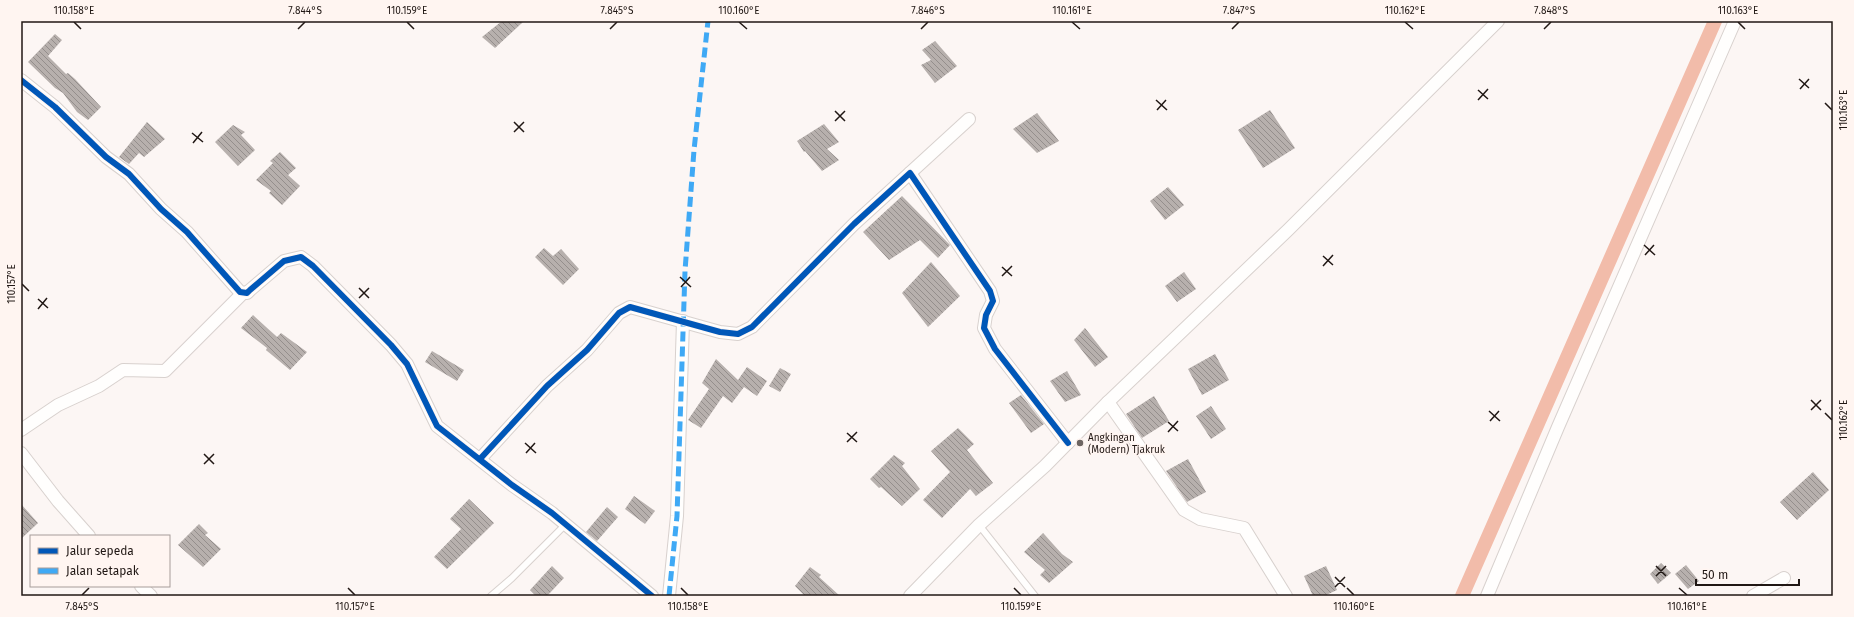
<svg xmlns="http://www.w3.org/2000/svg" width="1854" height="617" font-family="'Fira Sans',sans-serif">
<defs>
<pattern id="building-back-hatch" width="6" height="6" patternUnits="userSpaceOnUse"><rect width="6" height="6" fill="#b7b0ad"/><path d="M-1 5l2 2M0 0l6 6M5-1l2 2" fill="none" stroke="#948e8c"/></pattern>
</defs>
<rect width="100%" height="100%" fill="#fcf6f4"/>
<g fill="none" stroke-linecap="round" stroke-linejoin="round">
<polyline stroke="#f2bcaa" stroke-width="14" points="1462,596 1715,21"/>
</g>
<g fill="url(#building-back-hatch)">
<polygon points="502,21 524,21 495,48 482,37"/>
<polygon points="55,34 62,40 48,56 66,74 68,73 75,79 101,107 88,120 77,112 63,93 55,88 28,62"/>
<polygon points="935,41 957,66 935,83 921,65 931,60 922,50"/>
<polygon points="1270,110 1295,148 1263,168 1238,130"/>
<polygon points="1037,113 1059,141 1037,153 1013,129"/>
<polygon points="147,122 165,139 144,157 139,153 129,164 119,157"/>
<polygon points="824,124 839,142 827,149 839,160 822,171 805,151 804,152 797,141"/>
<polygon points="233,125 245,132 241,135 255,150 238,166 215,142"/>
<polygon points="280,152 296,168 288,175 300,186 282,205 269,193 271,191 256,180 273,163 270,161"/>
<polygon points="1168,187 1184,205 1165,220 1150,201"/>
<polygon points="902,196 950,245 938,258 920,240 889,260 863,232"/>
<polygon points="544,248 553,256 561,249 579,269 563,285 535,257"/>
<polygon points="931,262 960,296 928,327 902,293"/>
<polygon points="1184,272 1196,289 1177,302 1165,286"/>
<polygon points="253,315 277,337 281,333 307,352 290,370 266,350 267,348 241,328"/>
<polygon points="1085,328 1108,357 1095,367 1074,340"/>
<polygon points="432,351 464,370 457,381 425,362"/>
<polygon points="1215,354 1229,380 1202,395 1188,369"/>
<polygon points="716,359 738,380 747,367 767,381 757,396 744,387 732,403 723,396 701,428 688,420 709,389 702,383"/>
<polygon points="780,368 791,374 780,392 769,386"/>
<polygon points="1067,371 1081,395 1065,402 1050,381"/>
<polygon points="1021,395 1044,424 1031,433 1009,403"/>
<polygon points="1154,396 1169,421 1142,438 1126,414"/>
<polygon points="1211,406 1226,429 1211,439 1196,416"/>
<polygon points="958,428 974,444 967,450 993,483 976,496 970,489 942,518 923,500 950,472 931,451"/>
<polygon points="894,455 905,463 902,466 920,489 902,506 881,487 879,488 870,479"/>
<polygon points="1188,459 1206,492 1187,502 1166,471"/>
<polygon points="1813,472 1829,490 1797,520 1780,502"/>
<polygon points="634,496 655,511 645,524 625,509"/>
<polygon points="469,499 494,523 447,569 434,557 461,529 450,519"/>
<polygon points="21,504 38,523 21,539"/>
<polygon points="607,507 618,517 597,541 586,532"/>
<polygon points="199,524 208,533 205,535 221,549 203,567 178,545"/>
<polygon points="1043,533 1062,554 1073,562 1049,583 1040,575 1045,570 1024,552"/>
<polygon points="1661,563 1671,573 1658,584 1650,574"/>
<polygon points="1686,565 1699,581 1688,589 1675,574"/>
<polygon points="552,566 564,578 547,596 536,596 530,590"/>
<polygon points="1326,566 1337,590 1324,596 1313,596 1304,576"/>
<polygon points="810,567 821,575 819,577 840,596 805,596 795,586"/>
</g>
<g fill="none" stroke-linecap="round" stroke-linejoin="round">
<g stroke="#d8d1ce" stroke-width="8">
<g id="lane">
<polyline points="979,525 1035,596"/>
<polyline points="491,596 512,578 565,525"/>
</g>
</g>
<g stroke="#d8d1ce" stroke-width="14">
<g id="street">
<polyline points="21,80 55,107 106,157 129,174 161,209 187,232 240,292 247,293 250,290 284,261 301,257 313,266 391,345 407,364 437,426 512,485 552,513 652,596"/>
<polyline points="910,173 969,119"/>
<polyline points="1108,402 1184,510 1200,519 1244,528 1286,596"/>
<polyline points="21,430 58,405 99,386 123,370 165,371 243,293"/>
<polyline points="21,453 58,501 89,536"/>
<polyline points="480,459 547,386 587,350 619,313 630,307 720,332 738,334 752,327 854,224 910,173 990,291 993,301 986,315 984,328 995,349 1068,443"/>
<polyline points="141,586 151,596"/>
<polyline points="669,596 677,516 683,321"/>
<polyline points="910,596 979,525 1045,466 1108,402 1288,230 1498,21"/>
<polyline points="1487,596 1558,427 1735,21"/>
<polyline points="1753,596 1784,578"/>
</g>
</g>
<use href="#lane" stroke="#fffefd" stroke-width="6"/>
<use href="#street" stroke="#fffefd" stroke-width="12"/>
<polyline stroke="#3fa9f5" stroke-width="5" stroke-dasharray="10 5" stroke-linecap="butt" points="669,596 677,516 685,271 694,150 708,21"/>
<g stroke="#fff5f1" stroke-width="8">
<g id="cycleway">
<polyline points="21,80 55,107 106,157 129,174 161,209 187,232 240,292 247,293 250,290 284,261 301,257 313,266 391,345 407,364 437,426 512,485 552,513 652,596"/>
<polyline points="480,459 547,386 587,350 619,313 630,307 720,332 738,334 752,327 854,224 910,173 990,291 993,301 986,315 984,328 995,349 1068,443"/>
</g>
</g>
<use href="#cycleway" stroke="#0057b8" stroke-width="6"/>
</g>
<path fill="none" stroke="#201714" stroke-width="1.5" d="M74,22L81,29M407,22L414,29M739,22L747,29M1072,22L1080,29M1405,22L1413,29M1738,22L1745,29M298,29L305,22M610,29L617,22M921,29L928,22M1232,29L1239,22M1544,29L1551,22M1799,79L1809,88M1800,89L1809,79M1478,90L1488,99M1156,100L1167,110M1478,100L1488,89M1825,103L1832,110M1157,110L1166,100M835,111L845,121M835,121L845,111M514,122L524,132M514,132L524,122M192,133L203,142M193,143L202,132M1644,245L1655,255M1645,255L1654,245M1323,256L1333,265M1323,266L1333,255M1002,267L1012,276M1002,276L1012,266M680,277L691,287M22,284L29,291M681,287L690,277M359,288L369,298M359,298L369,288M38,299L48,308M38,309L47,298M1811,400L1821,410M1811,410L1821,400M1489,411L1500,421M1825,413L1832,420M1490,421L1499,411M1168,422L1178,431M1168,432L1178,421M847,433L857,442M847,442L857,432M525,443L536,453M526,453L535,443M204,454L214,464M204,464L214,454M1656,566L1666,576M1656,576L1666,566M1335,577L1345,587M1335,587L1345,577M348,588L355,595M681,588L688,595M1014,588L1021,595M1347,588L1354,595M1679,588L1687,595M82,595L89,588"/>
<circle fill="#6d6562" stroke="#fff5f1" stroke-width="1.5" cx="1080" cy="443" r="4"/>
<g text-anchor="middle" stroke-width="3" stroke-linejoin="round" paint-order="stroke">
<g font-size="10" fill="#201714" stroke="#fff5f1" text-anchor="start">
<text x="1088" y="441">Angkingan<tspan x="1088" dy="12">(Modern) Tjakruk</tspan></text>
</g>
</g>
<rect width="1854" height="617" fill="none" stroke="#fff5f1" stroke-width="44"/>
<rect x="30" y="535" width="140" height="52" fill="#fff5f1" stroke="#a69c99"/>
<rect x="38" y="548" width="20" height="6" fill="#0057b8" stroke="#a69c99"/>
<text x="66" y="555" font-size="12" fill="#201714">Jalur sepeda</text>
<rect x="38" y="568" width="20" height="6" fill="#3fa9f5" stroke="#a69c99"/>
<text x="66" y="575" font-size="12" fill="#201714">Jalan setapak</text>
<path d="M1696 579v6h103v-6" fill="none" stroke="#201714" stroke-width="2"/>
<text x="1702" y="579" font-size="12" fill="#201714" stroke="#fff5f1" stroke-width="3" paint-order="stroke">50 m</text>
<rect x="22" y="22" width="1810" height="573" fill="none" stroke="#201714" stroke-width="1.5"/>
<g font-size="10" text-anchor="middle" fill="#201714">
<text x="74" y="14">110.158°E</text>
<text x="305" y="14">7.844°S</text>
<text x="407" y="14">110.159°E</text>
<text x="617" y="14">7.845°S</text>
<text x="739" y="14">110.160°E</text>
<text x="928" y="14">7.846°S</text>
<text x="1072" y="14">110.161°E</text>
<text x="1239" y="14">7.847°S</text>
<text x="1405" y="14">110.162°E</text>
<text x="1551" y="14">7.848°S</text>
<text x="1738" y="14">110.163°E</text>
<text transform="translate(1843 110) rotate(-90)" y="4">110.163°E</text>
<text transform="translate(11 284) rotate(-90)" y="4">110.157°E</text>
<text transform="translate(1843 420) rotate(-90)" y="4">110.162°E</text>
<text x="82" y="610">7.845°S</text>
<text x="355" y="610">110.157°E</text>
<text x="688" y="610">110.158°E</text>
<text x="1021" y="610">110.159°E</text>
<text x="1354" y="610">110.160°E</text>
<text x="1687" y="610">110.161°E</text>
</g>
</svg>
